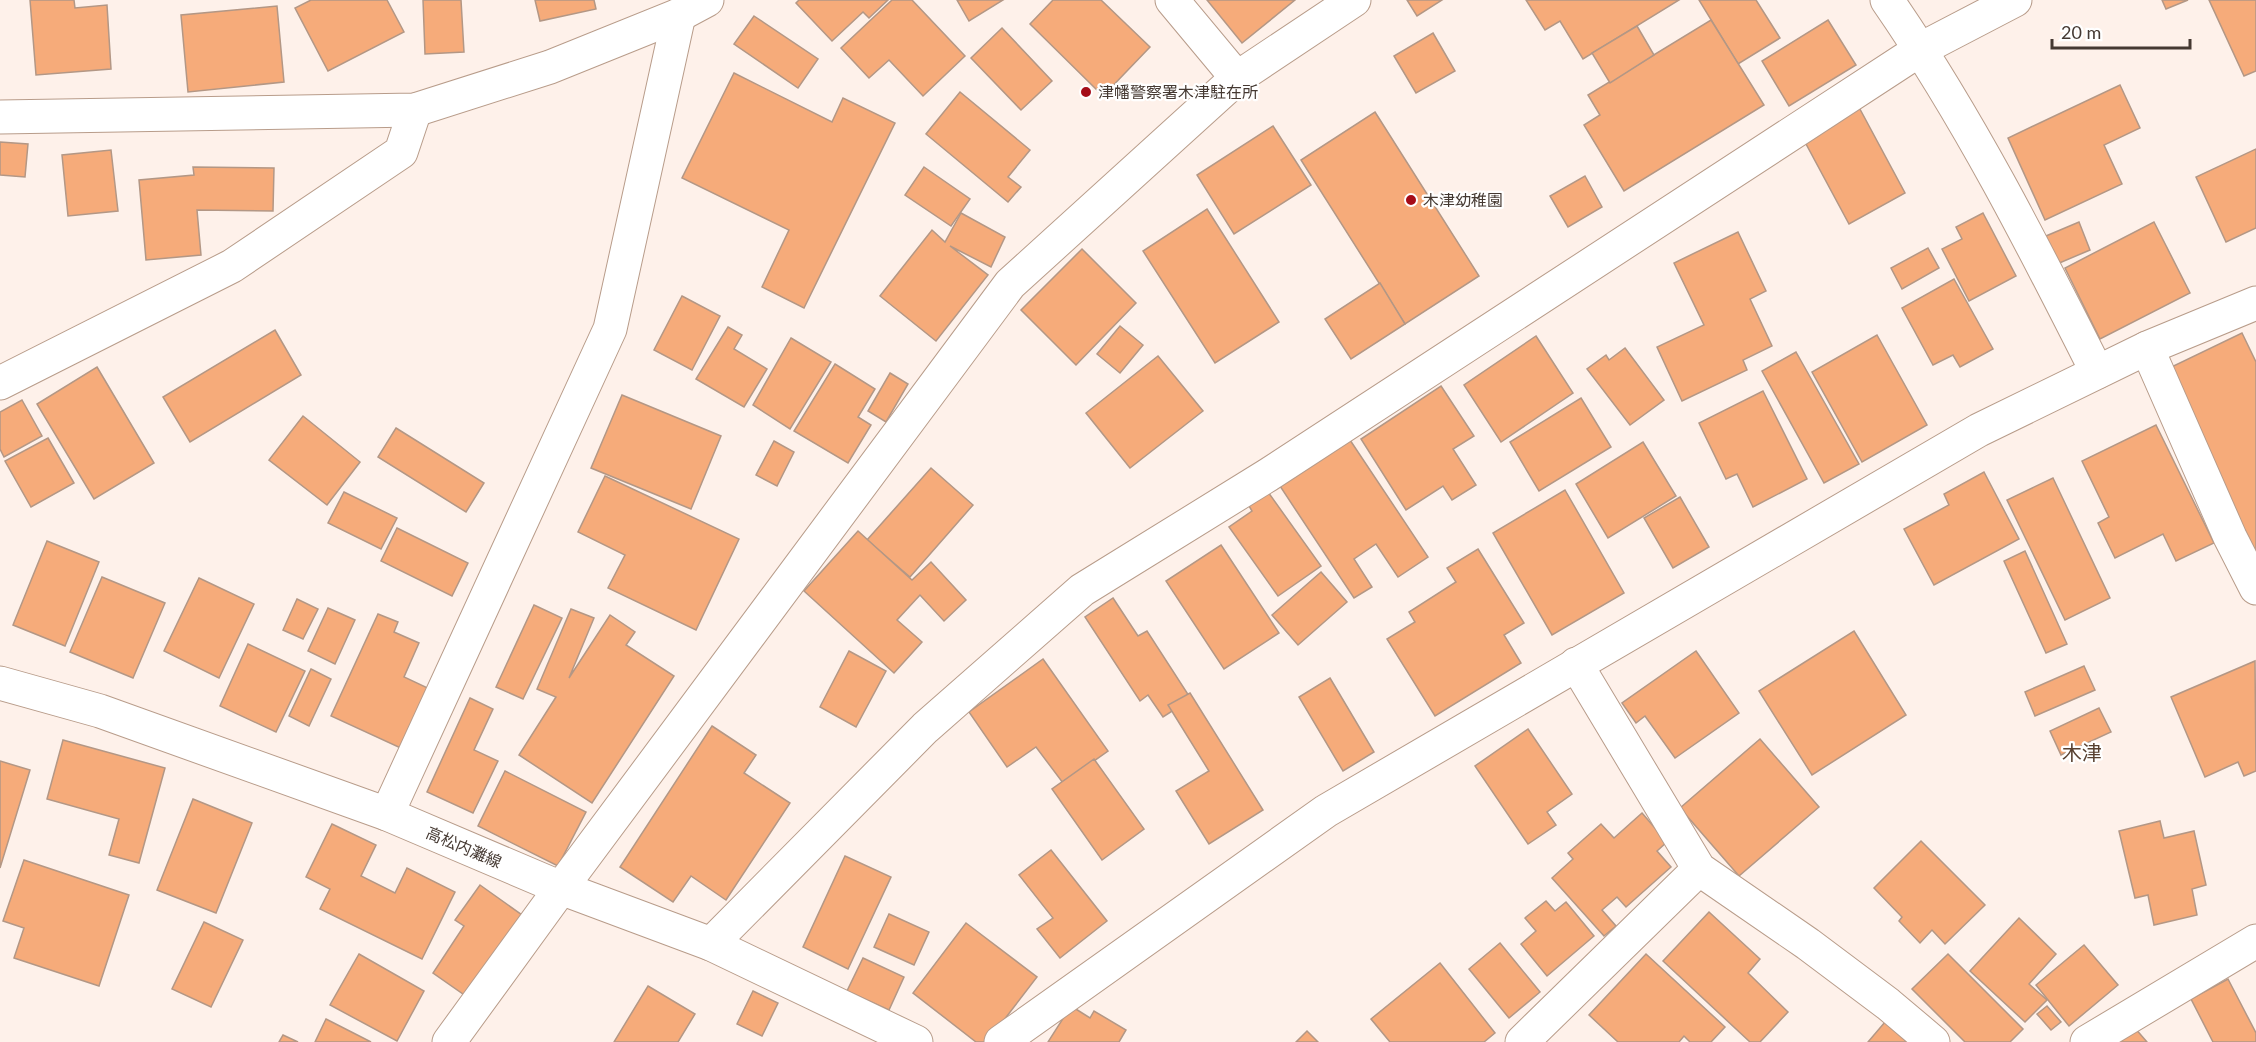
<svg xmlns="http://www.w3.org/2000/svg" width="2256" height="1042" font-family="Lato,'Noto Sans JP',sans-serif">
<rect width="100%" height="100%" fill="#fef1ea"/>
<g fill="#f6ab7a" stroke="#b39785" stroke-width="1.5">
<polygon points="30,0 74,0 75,8 107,5 111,69 36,75"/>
<polygon points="311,0 387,0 404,32 328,71 295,8"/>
<polygon points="423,0 461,0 464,52 425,54"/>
<polygon points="535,0 594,0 596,9 540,21"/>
<polygon points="799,0 888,0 869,18 863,12 832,41 796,3"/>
<polygon points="892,0 912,0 965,56 923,96 889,60 869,78 841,48"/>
<polygon points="957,0 1003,0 969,21"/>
<polygon points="1053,0 1101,0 1150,47 1103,96 1030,24"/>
<polygon points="1207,0 1295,0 1242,43"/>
<polygon points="1407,0 1442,0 1417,16"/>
<polygon points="1526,0 1679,0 1583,59 1560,21 1545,30"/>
<polygon points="1699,0 1756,0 1780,38 1738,64"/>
<polygon points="2162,0 2188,0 2166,9"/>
<polygon points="2209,0 2256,0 2256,71 2244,76"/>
<polygon points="277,6 284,82 188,92 181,15"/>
<polygon points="754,16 818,59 798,88 734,44"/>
<polygon points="1711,20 1764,105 1624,191 1584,125 1600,115 1588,95"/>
<polygon points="1828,20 1856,65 1789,106 1762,61"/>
<polygon points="1637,26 1654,55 1610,83 1592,53"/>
<polygon points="1002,28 1052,81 1021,110 971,58"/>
<polygon points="1433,33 1455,71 1416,93 1394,56"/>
<polygon points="734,73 832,122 843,98 895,123 804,308 762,287 789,230 682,178"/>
<polygon points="2120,85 2140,128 2104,145 2122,184 2045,220 2008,138"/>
<polygon points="960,92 1030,150 1008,177 1021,187 1008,202 926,134"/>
<polygon points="1854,98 1905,193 1849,224 1798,129"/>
<polygon points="1375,112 1479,276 1405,324 1301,160"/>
<polygon points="1273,126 1311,185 1234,234 1197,175"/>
<polygon points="0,142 28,144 25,177 0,175"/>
<polygon points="2256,149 2256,228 2226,242 2196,177"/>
<polygon points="111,150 118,211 68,216 62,155"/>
<polygon points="193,167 274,168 273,211 197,210 201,255 146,260 139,180 194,175"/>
<polygon points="924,167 970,199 951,226 905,195"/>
<polygon points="1585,176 1602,207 1568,227 1550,196"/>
<polygon points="1207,209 1279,322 1215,363 1143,251"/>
<polygon points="961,213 1005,237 991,267 950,246 988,275 936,341 880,296 932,230 945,242"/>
<polygon points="1983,213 2016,276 1969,301 1942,249 1962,239 1956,227"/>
<polygon points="2079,222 2090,250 2057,264 2046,236"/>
<polygon points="2154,222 2190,293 2100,339 2065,268"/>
<polygon points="1738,232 1766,291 1750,299 1772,346 1743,360 1747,370 1682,401 1657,347 1704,325 1674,263"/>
<polygon points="1928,248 1939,268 1902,289 1891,268"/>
<polygon points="1082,249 1136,303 1076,365 1021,310"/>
<polygon points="1954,279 1993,349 1960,367 1953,355 1933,365 1902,308"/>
<polygon points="1380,283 1405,324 1351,359 1325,319"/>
<polygon points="682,296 720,316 692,370 654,350"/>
<polygon points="1120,326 1143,345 1120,373 1097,354"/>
<polygon points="728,327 742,335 734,349 767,369 744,407 696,379"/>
<polygon points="275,330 301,375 190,442 163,397"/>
<polygon points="2242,333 2256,362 2256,555 2163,371"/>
<polygon points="1877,335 1927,425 1862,462 1812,372"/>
<polygon points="1536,336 1573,393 1501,442 1464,385"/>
<polygon points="791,338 831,362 790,429 753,405"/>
<polygon points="1625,348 1664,400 1630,425 1587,369 1606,355 1609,360"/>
<polygon points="1796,352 1859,464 1824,483 1762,371"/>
<polygon points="1158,356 1203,411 1130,468 1086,413"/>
<polygon points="835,364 875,389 858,417 871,425 848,463 794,431"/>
<polygon points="97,367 154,463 94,499 37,404"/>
<polygon points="890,373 908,384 886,422 868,411"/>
<polygon points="1441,386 1474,436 1453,449 1476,485 1452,500 1443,486 1406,510 1361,439"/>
<polygon points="1763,391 1807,479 1753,507 1737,474 1726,479 1699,423"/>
<polygon points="622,395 721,436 691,509 591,468"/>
<polygon points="1581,398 1611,447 1539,491 1510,442"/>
<polygon points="22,400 42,436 4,457 0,449 0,412"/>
<polygon points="303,416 360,462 327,505 269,460"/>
<polygon points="2156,425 2214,543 2176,561 2163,534 2115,558 2098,523 2109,517 2082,461"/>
<polygon points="396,428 484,483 466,512 378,457"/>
<polygon points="1346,434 1428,557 1398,577 1376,544 1354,559 1372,587 1354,598 1276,480"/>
<polygon points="48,438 74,483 31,507 5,461"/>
<polygon points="774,441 794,452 777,486 756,475"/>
<polygon points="1643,442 1676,496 1608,538 1576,484"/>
<polygon points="931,468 973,505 910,577 867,540"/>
<polygon points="1984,472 2019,539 1934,585 1904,529 1949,505 1944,494"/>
<polygon points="605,476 739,539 696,630 608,588 625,555 578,532"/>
<polygon points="2053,478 2110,598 2065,620 2007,500"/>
<polygon points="1565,490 1624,593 1552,635 1493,533"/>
<polygon points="344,492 397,518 381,549 328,523"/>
<polygon points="1268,492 1321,566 1278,596 1229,527 1252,511 1249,506"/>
<polygon points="1680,497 1709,547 1673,568 1644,518"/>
<polygon points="397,528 468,563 452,596 381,561"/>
<polygon points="858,531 912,580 931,562 966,600 944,621 920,595 897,620 922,642 894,673 804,591"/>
<polygon points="47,541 99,562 65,646 13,625"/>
<polygon points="1221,545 1279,633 1224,669 1166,581"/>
<polygon points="1478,549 1524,623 1504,635 1521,663 1435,716 1387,639 1415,622 1409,612 1456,582 1447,568"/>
<polygon points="2025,551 2067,644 2046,653 2004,561"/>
<polygon points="1321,572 1347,602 1298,645 1272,615"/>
<polygon points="102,577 165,603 133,678 70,652"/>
<polygon points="199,578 254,604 219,678 164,651"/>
<polygon points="1113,598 1138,636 1147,631 1191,699 1163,717 1148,695 1140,701 1085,617"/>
<polygon points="297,599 318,609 303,639 283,630"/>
<polygon points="534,605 562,618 523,699 496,687"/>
<polygon points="328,608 355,620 335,664 308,651"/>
<polygon points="571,609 594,618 569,678 610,615 635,632 626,645 674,676 592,803 519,755 556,697 537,689"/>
<polygon points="378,614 398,622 394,632 419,643 404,677 432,690 405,750 331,716"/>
<polygon points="1854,631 1906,715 1812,775 1759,691"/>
<polygon points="248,644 305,671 276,732 220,706"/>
<polygon points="849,651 886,671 856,727 820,707"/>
<polygon points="1696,651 1739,713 1675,758 1645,716 1636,723 1622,703"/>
<polygon points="1043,659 1108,751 1063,783 1036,747 1007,767 969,712"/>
<polygon points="2255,661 2256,771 2244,776 2238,762 2205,777 2171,697"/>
<polygon points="2084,666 2095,690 2035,716 2025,692"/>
<polygon points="311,669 331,679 309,726 289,716"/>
<polygon points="1330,678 1374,752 1343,771 1299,697"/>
<polygon points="1190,693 1263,810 1209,844 1176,791 1209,771 1168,705"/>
<polygon points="470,698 493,709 474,750 498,761 473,813 427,792"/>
<polygon points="2099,708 2111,732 2061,755 2050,731"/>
<polygon points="712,726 756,755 744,773 790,803 726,900 691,876 673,902 620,867"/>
<polygon points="1528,729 1572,794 1547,812 1556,825 1528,844 1475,766"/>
<polygon points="1760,739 1819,807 1739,876 1680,808"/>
<polygon points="63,740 165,768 139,863 109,855 119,819 47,799"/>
<polygon points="1094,759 1144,829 1102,860 1052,789"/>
<polygon points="0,761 30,770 0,868"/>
<polygon points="505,771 586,812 558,866 478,826"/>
<polygon points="193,799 252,823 216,913 157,890"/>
<polygon points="1642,813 1667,842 1657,851 1671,867 1626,907 1617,897 1602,910 1616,926 1604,936 1552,878 1573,859 1568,853 1601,824 1614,838"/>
<polygon points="2160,821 2164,838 2194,831 2206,885 2192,889 2197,915 2154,925 2148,895 2135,898 2119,831"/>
<polygon points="332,824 376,845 361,876 395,893 407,868 455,892 422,959 320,909 330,889 306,877"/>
<polygon points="1921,841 1985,905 1945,944 1932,930 1920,943 1899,921 1902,917 1874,888"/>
<polygon points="1051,850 1107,921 1060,958 1037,929 1053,918 1019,875"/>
<polygon points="845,856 891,877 848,969 803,947"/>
<polygon points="24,860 129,895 99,986 14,958 24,928 3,921"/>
<polygon points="480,885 529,920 473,1001 433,973 464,926 455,920"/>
<polygon points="1546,901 1555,911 1566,902 1594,936 1547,976 1521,944 1536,931 1525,918"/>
<polygon points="1709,912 1760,959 1748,973 1788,1012 1760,1042 1750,1042 1663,961"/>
<polygon points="889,914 929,932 914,965 874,947"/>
<polygon points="2019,918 2056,954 2029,984 2047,1000 2025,1022 1970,971"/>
<polygon points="204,922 243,940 211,1007 172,989"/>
<polygon points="966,923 1037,977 987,1042 976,1042 913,993"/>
<polygon points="1500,943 1540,992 1509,1018 1469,969"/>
<polygon points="2084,945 2118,985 2069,1026 2036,985"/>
<polygon points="359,954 424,991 397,1041 330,1005"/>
<polygon points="1646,954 1725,1027 1711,1042 1690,1042 1684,1036 1679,1042 1618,1042 1589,1015"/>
<polygon points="1948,954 2023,1029 2010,1042 1965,1042 1912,989"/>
<polygon points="863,958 904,977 889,1010 847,991"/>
<polygon points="1440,963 1495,1033 1484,1042 1390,1042 1371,1019"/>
<polygon points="2228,979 2256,1033 2256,1042 2213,1042 2191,999"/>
<polygon points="648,986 695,1014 678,1042 614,1042"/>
<polygon points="753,991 778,1003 762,1036 737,1024"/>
<polygon points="1071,1006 1090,1018 1094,1011 1126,1030 1119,1042 1048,1042"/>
<polygon points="2047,1006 2061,1022 2051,1030 2037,1014"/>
<polygon points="326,1019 371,1042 315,1042"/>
<polygon points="1885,1022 1907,1042 1868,1042"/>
<polygon points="2134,1027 2147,1042 2118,1042"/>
<polygon points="1307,1031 1318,1042 1296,1042"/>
<polygon points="283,1035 298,1042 279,1042"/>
</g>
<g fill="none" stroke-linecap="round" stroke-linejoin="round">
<g stroke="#b89c8a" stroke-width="35">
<g id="street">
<polyline points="1172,0 1237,78 1354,0"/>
<path d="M1887,0C1968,117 2033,245 2097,372"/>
<polyline points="0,117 415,110 550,67 679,15 707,0"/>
<polyline points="2147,348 2230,537 2256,588"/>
<polyline points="0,383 232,266 401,152 415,110"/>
<polyline points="1576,664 1699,869 1808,944 1888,1004 1933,1042"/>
<polyline points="387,814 610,329 679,15"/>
<polyline points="711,944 925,728 1082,590 1268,475 1921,49 2015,0"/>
<polyline points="449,1042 561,888 1010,284 1237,78"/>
<polyline points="1001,1042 1326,811 1979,430 2147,348 2256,303"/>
<polyline points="1522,1042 1699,869"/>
<polyline points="2087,1042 2256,941"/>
</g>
</g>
<g stroke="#b89c8a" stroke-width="35">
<polyline id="secondary" points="0,683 100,711 387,814 561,888 711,944 916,1042"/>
</g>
<use href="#street" stroke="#fff" stroke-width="33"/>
<use href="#secondary" stroke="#fff" stroke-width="33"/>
</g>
<g fill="#a50c18" stroke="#fff" stroke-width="2">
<circle cx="1086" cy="92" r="6"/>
<circle cx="1411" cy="200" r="6"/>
</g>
<g text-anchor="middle" stroke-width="4.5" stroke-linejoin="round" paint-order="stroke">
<g font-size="16" fill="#453932" stroke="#fff" text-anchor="start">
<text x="1098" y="98">津幡警察署木津駐在所</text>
<text x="1423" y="206">木津幼稚園</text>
</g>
<g font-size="16" fill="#453932" stroke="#fff">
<text transform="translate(464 847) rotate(23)" y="6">高松内灘線</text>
</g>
<g font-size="20" fill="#584030" stroke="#fff">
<text x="2082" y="760">木津</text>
</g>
</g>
<path d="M2052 39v9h138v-9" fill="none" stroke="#453932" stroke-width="3"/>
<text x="2061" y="39" font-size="18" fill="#453932" stroke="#ffffff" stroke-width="4.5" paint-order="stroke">20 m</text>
</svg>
